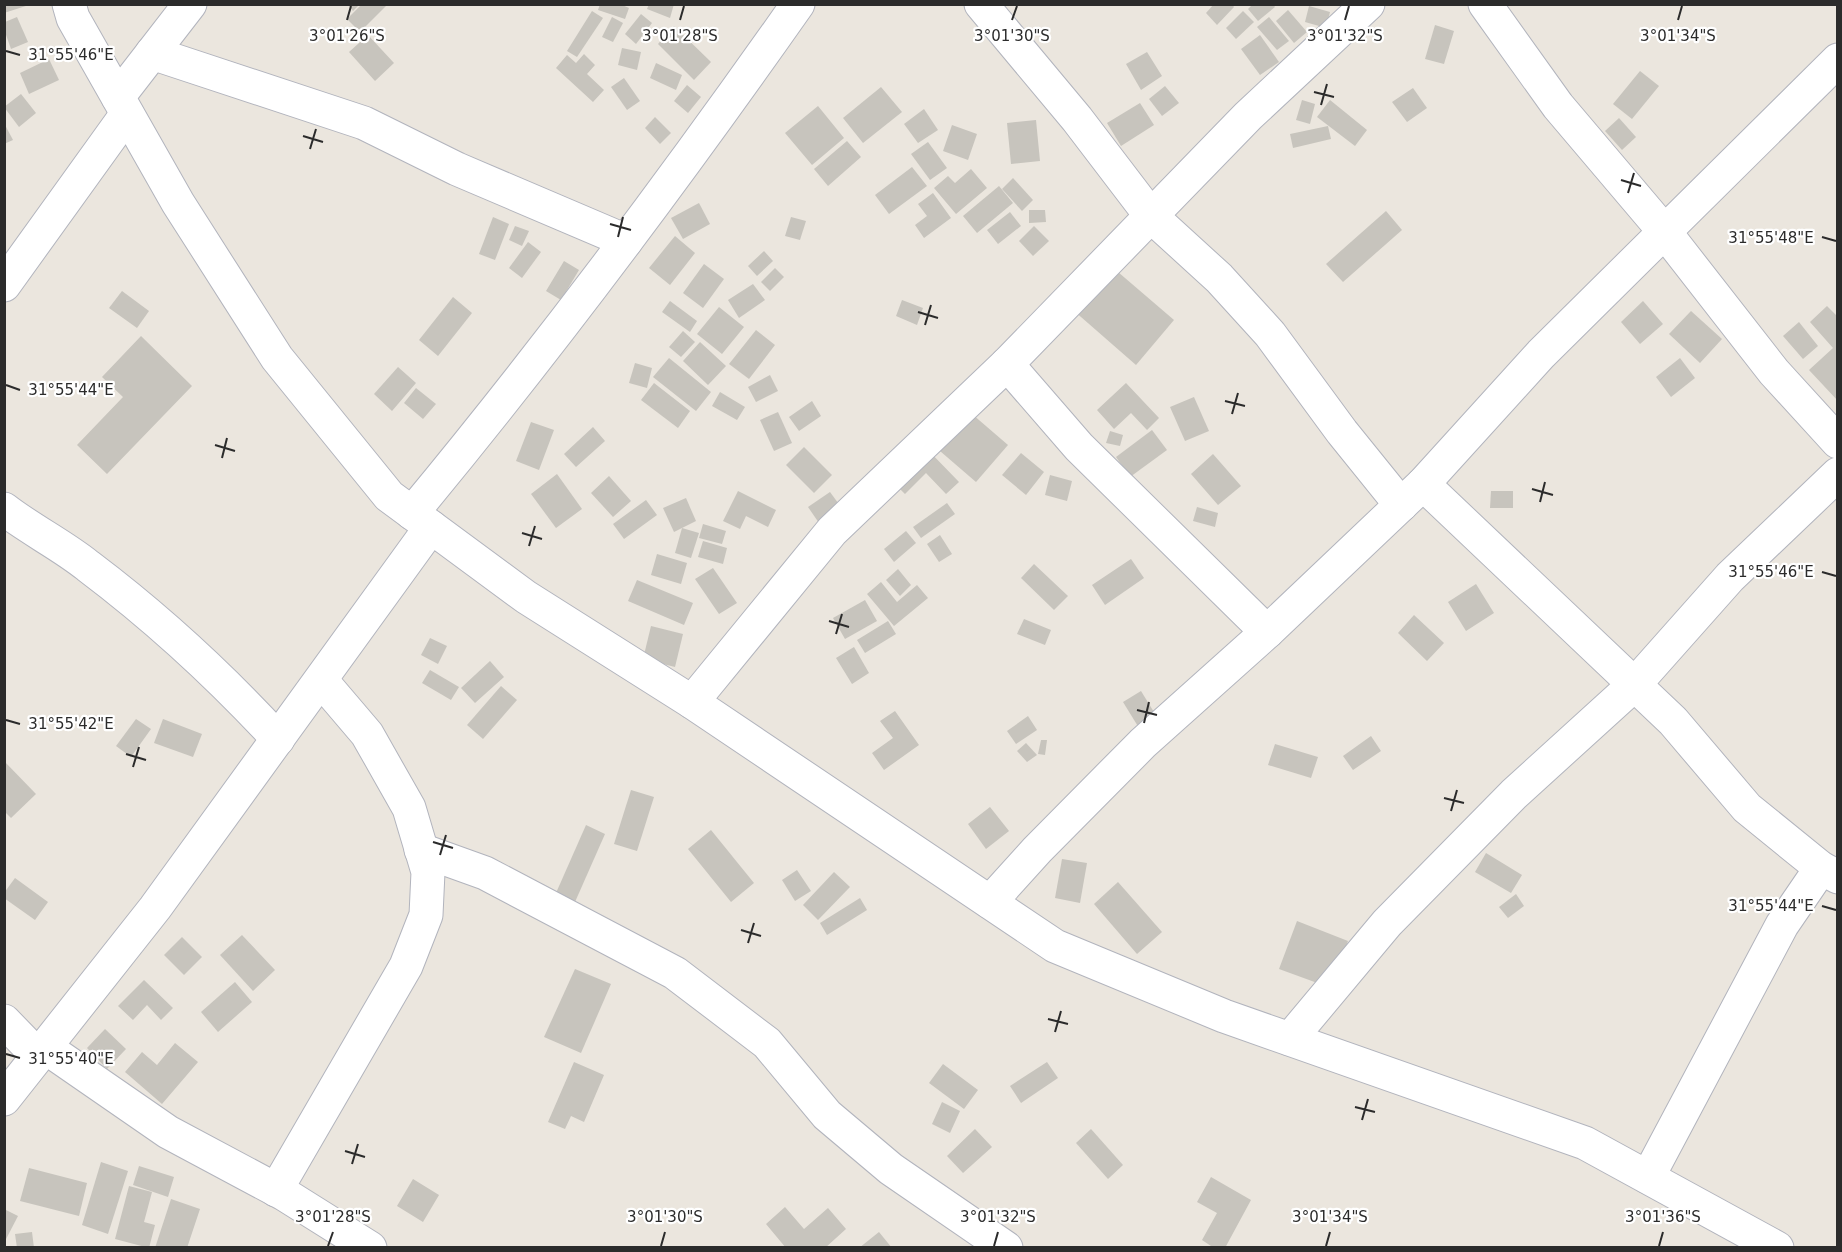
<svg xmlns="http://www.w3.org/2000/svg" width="1842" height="1252" font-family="'DejaVu Sans',sans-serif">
<rect width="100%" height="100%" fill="#ebe6de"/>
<g fill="#c7c4bd">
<polygon points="347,4 360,4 353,11"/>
<polygon points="362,4 386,6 360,32 347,19"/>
<polygon points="600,4 620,4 629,8 625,19 598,10"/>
<polygon points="649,4 674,4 670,18 647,9"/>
<polygon points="1214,4 1232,4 1234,7 1217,25 1206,13"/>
<polygon points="1253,4 1273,4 1275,7 1258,21 1248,9"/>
<polygon points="4,5 29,5 4,13"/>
<polygon points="1309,6 1330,12 1326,28 1305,22"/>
<polygon points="1288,10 1307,32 1294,43 1276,21"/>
<polygon points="592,11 603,18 577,57 567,51"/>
<polygon points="1243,11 1254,22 1236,39 1226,28"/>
<polygon points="641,14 652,23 636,44 625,34"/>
<polygon points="17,17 28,42 11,49 5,32 5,22"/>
<polygon points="612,17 623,23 613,42 602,37"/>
<polygon points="1269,17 1289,41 1277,50 1257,27"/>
<polygon points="1435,25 1454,31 1444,64 1425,59"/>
<polygon points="674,26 711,62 694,80 658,44"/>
<polygon points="368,35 394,63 375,81 349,52"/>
<polygon points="1260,35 1279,62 1260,75 1241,49"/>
<polygon points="622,48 641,52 637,70 618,65"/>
<polygon points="1147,52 1162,76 1141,90 1126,64"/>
<polygon points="584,54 595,65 587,74 604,90 593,102 556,68 567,55 576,63"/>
<polygon points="49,59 59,80 29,94 20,73"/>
<polygon points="656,63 682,75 676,90 650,78"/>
<polygon points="1640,71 1659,86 1632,119 1613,104"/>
<polygon points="624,78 640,101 627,110 611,87"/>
<polygon points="687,85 701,97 688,113 674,101"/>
<polygon points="1165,86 1179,103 1162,116 1149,99"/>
<polygon points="881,87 902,112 863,143 843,118"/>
<polygon points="1413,88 1427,108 1407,122 1392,102"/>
<polygon points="21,94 36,113 19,127 4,107"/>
<polygon points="1302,100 1315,104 1310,124 1296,120"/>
<polygon points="1330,100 1367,130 1355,146 1317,117"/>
<polygon points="1140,103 1154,125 1121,146 1107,123"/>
<polygon points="818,106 844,138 812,165 785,133"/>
<polygon points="924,109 938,130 918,143 904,124"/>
<polygon points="655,117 671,133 660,144 645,128"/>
<polygon points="1619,118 1636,137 1622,150 1605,131"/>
<polygon points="1036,120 1040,161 1011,164 1007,123"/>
<polygon points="4,123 13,140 4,144"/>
<polygon points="952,125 977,134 968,160 943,151"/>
<polygon points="1328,126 1331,139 1293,148 1290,134"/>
<polygon points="847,141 861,157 828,186 814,169"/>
<polygon points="928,142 947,168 930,180 911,154"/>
<polygon points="912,167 927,186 889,214 875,195"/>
<polygon points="971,169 987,188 956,214 934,188 948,176 955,183"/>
<polygon points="1013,178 1033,200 1022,211 1002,189"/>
<polygon points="999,186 1013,203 977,233 963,216"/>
<polygon points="933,193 951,218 924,238 915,225 927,216 918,204"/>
<polygon points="699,203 710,224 683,239 671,218"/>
<polygon points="1029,210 1045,210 1046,222 1029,223"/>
<polygon points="1386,211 1402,230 1343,282 1326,264"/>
<polygon points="1010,212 1021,226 998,244 987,230"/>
<polygon points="493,217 509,224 495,260 479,254"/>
<polygon points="791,217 806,221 800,240 785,236"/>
<polygon points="515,226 529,231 522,246 509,240"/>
<polygon points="1034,226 1049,241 1033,256 1019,241"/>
<polygon points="675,236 695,253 670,285 649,268"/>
<polygon points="528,242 541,252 522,278 509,268"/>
<polygon points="764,251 773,261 757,276 748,266"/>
<polygon points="564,261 579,270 561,300 546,291"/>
<polygon points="704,264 724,279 703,308 683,293"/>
<polygon points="1111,266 1174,320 1136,365 1073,310"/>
<polygon points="775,268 784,277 770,291 761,282"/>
<polygon points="753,284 765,300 739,318 728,300"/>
<polygon points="122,291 149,311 137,328 109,308"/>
<polygon points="453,297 472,313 438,356 419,340"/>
<polygon points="902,300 923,308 917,325 896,316"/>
<polygon points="670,301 697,321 690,332 662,312"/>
<polygon points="1643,301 1663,324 1640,344 1621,322"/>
<polygon points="1827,306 1838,317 1838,401 1809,370 1833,348 1810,322"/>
<polygon points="719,307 744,327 722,354 697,334"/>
<polygon points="1691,311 1722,339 1700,363 1669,334"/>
<polygon points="1799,322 1818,346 1803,359 1783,336"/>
<polygon points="756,330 775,345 749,379 729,364"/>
<polygon points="683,331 695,342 681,357 669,347"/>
<polygon points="141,336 192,386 107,474 77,445 123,397 102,377"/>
<polygon points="700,342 726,366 708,385 683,361"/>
<polygon points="669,358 711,392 696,411 653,377"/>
<polygon points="1680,358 1695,378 1671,397 1656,377"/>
<polygon points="635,363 652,368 647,388 629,383"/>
<polygon points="398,367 416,383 392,411 374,394"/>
<polygon points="770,375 778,391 756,402 748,387"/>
<polygon points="654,383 690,411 678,428 641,400"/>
<polygon points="1126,383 1159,418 1147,430 1131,413 1114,429 1097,410"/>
<polygon points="416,388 436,404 423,419 404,403"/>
<polygon points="720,392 745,407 737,420 712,406"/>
<polygon points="1194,397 1209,431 1185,441 1170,407"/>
<polygon points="812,401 821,416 799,431 789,417"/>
<polygon points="965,408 1008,445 976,482 933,445"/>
<polygon points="778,412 792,443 774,451 760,420"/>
<polygon points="531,422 554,430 539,470 516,461"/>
<polygon points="593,427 605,441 576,467 564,454"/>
<polygon points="1152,430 1167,450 1130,477 1116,457"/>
<polygon points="1110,431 1123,435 1120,446 1106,443"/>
<polygon points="804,447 832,475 814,493 786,465"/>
<polygon points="926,448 959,482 946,494 926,473 905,494 892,481"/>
<polygon points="1021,453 1044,472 1026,495 1002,475"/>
<polygon points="1213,454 1241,486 1218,505 1191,474"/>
<polygon points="557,474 582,509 556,528 531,494"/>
<polygon points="1050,475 1072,481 1067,501 1045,495"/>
<polygon points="609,476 631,501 613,517 591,493"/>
<polygon points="738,491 776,510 768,527 746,516 740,529 723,521"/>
<polygon points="1491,491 1513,491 1513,508 1490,508"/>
<polygon points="830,492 841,507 819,523 808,507"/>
<polygon points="686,498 696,521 674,532 663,508"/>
<polygon points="646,500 657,515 624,539 613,524"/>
<polygon points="947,503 955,514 921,538 913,527"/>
<polygon points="1197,507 1218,513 1215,527 1193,521"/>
<polygon points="703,524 726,531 722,544 699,538"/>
<polygon points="682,528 699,533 691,558 675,553"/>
<polygon points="906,531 916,543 894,562 884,549"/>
<polygon points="940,535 952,554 939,562 927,544"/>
<polygon points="703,541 727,548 723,564 698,557"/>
<polygon points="657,554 687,563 681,584 651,575"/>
<polygon points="1131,559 1144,578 1105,605 1092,585"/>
<polygon points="1034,564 1068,596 1054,610 1021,578"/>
<polygon points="713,568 737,603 719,614 695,579"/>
<polygon points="898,569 911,585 900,596 886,580"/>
<polygon points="637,580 693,603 684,625 628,601"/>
<polygon points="881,582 897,602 917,585 928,598 894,626 867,594"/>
<polygon points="1476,584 1494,613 1466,631 1448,602"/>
<polygon points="865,600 877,621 845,639 833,618"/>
<polygon points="1414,615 1444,643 1427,661 1398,633"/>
<polygon points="1024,619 1051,630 1045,645 1017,634"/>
<polygon points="888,621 896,634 865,653 857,640"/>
<polygon points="651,626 683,634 675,667 643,659"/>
<polygon points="430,638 447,646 438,664 421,655"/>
<polygon points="854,647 869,673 852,684 836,658"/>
<polygon points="490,661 504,677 475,703 461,688"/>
<polygon points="430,670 459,687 451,700 422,683"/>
<polygon points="501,686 517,700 483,739 467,725"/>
<polygon points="1141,691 1157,717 1139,728 1123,702"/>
<polygon points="895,711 919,745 884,770 872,753 893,738 880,721"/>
<polygon points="1028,716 1037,730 1016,744 1007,731"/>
<polygon points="136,719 151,729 131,757 116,746"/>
<polygon points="163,719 202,734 193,757 154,743"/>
<polygon points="1371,736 1381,751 1353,770 1343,756"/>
<polygon points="1041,740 1047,740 1045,755 1038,754"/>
<polygon points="1026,743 1037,755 1027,762 1017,751"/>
<polygon points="1275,744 1318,757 1311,778 1268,765"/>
<polygon points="4,761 36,794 11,818 4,811"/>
<polygon points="631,790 654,797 637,851 614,844"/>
<polygon points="990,807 1009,831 986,849 968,824"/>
<polygon points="586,825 605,834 575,902 556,893"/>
<polygon points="711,830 754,883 731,902 688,849"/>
<polygon points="1486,853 1522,875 1511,893 1475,872"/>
<polygon points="1062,859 1087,863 1080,903 1055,898"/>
<polygon points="797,870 811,891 795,901 782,880"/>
<polygon points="834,872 850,887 818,920 803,905"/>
<polygon points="15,878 48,902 35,920 4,898 4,893"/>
<polygon points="1118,882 1162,932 1137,954 1094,904"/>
<polygon points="1516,894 1524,906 1508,918 1499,907"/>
<polygon points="860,898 867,910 827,935 820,923"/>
<polygon points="1297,921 1348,941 1331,988 1279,969"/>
<polygon points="242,935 275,970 253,991 220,955"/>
<polygon points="182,937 202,957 184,975 164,955"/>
<polygon points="575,969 611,984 581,1053 544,1037"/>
<polygon points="144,980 173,1008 161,1020 147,1005 133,1020 118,1006"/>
<polygon points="235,982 252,1002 218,1032 201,1012"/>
<polygon points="105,1029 126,1049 107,1069 87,1048"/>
<polygon points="175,1043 198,1062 162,1104 125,1072 142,1052 157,1065"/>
<polygon points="574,1062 604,1075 584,1122 571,1116 565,1129 548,1122"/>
<polygon points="1047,1062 1058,1078 1021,1103 1010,1086"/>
<polygon points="943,1064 978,1090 964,1109 929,1083"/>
<polygon points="942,1102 960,1111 950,1133 932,1124"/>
<polygon points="975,1129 992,1147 963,1173 947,1156"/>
<polygon points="1091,1129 1123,1165 1108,1179 1076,1143"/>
<polygon points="101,1162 128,1171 108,1234 82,1225"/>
<polygon points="139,1166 174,1177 168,1197 133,1185"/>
<polygon points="29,1168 87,1183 79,1216 20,1201"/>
<polygon points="1211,1177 1251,1200 1225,1248 1214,1248 1202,1240 1217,1213 1197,1202"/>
<polygon points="413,1179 439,1195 423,1222 397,1206"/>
<polygon points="129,1186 152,1192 144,1222 155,1225 149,1248 115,1239"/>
<polygon points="171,1199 200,1209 187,1248 155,1248"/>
<polygon points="785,1207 804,1229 828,1208 846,1229 825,1248 786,1248 766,1224"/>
<polygon points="4,1209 18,1216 4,1243"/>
<polygon points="32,1232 34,1248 17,1248 15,1234"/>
<polygon points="879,1232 892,1248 859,1248"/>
</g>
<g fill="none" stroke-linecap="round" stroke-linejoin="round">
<g stroke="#b2b4bd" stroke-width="35">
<g id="minor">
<polyline points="69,4 73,18 178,203 277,358 389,496 526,597 692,702 1055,946 1224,1016 1585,1143 1777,1248"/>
<polyline points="981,4 1077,119 1151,216 1219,278 1270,334 1342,432 1401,505"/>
<polyline points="1485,4 1558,106 1664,231 1774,372 1838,442"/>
<polyline points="152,53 364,123 457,169 626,241"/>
<polyline points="118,97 190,4"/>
<polyline points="4,285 127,114"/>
<polyline points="1007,364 1079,447 1267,632"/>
<polyline points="1423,484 1673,721 1747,808 1821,868 1838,877"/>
<path d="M4,509C31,530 62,545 88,566C157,618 219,675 278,739"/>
<path d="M412,513C548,349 675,179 798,4"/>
<polyline points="692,702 832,531 1007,364 1248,116 1368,4"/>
<polyline points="421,850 485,873 675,973 767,1043 827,1115 891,1169 1006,1248"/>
<polyline points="990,902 1037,850 1143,743 1267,632 1423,484 1541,354 1838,60"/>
<polyline points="4,1021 38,1056"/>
<polyline points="1290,1039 1387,923 1514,794 1635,684 1730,577 1838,474"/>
<polyline points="45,1047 168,1132 284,1194 370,1248"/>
<polyline points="4,1099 155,908 431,527"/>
<polyline points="1648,1177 1782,925 1821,868"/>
<polyline points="276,1190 406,966 426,915 428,872 409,808 367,734 321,680"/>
</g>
</g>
<use href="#minor" stroke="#fff" stroke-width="33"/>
</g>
<path fill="none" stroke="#2b2b2b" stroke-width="2" d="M347,20L351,6M680,20L684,6M1012,20L1017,6M1345,20L1349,6M1678,20L1682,6M6,51L20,55M1314,92L1334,97M1321,105L1327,84M303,136L323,142M310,149L316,129M1621,180L1641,186M1628,193L1634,173M610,224L631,230M618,237L623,217M1822,237L1836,241M918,312L938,318M925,325L931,305M6,385L20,390M1225,401L1245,406M1232,414L1238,393M215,445L235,451M222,458L227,438M1532,489L1553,495M1540,502L1545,482M522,533L542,539M529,546L535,526M1822,572L1836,576M829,621L849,627M836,634L842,614M1137,710L1157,715M6,720L20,724M1144,723L1149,702M126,754L146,760M133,767L139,747M1444,798L1464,803M1451,811L1457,790M433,842L453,848M440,855L446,835M1822,906L1836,910M741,930L761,936M748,943L754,923M1048,1019L1068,1024M1055,1032L1061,1011M6,1054L20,1058M1355,1107L1375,1112M1362,1120L1368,1099M345,1151L365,1157M352,1164L358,1144M328,1246L333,1232M661,1246L665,1232M994,1246L998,1232M1326,1246L1330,1232M1659,1246L1663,1232"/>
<g font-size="15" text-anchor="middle" fill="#2b2b2b" stroke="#fff" stroke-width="4.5" stroke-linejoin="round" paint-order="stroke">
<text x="347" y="41">3°01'26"S</text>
<text x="680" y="41">3°01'28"S</text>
<text x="1012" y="41">3°01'30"S</text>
<text x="1345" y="41">3°01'32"S</text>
<text x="1678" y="41">3°01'34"S</text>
<text x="71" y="60">31°55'46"E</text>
<text x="1771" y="243">31°55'48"E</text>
<text x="71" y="395">31°55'44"E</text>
<text x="1771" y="577">31°55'46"E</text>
<text x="71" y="729">31°55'42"E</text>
<text x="1771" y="911">31°55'44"E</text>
<text x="71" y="1064">31°55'40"E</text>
<text x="333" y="1222">3°01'28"S</text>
<text x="665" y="1222">3°01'30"S</text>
<text x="998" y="1222">3°01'32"S</text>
<text x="1330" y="1222">3°01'34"S</text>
<text x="1663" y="1222">3°01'36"S</text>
</g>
<rect width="1842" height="1252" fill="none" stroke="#2b2b2b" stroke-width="12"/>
</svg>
